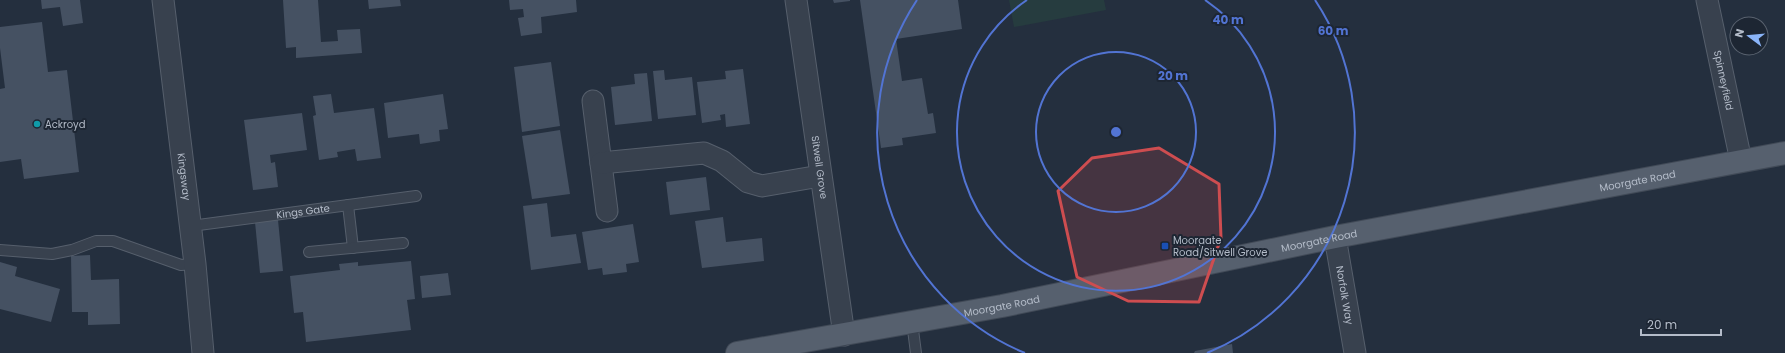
<svg xmlns="http://www.w3.org/2000/svg" width="1785" height="353" font-family="Poppins,sans-serif">
<rect width="100%" height="100%" fill="#242f3e"/>
<polygon fill="#263c3f" points="1009,0 1104,0 1106,10 1014,27"/>
<g fill="#455162">
<polygon points="41,0 80,0 83,23 63,26 60,7 42,9"/>
<polygon points="283,0 318,0 321,42 338,41 337,30 360,29 362,53 296,58 296,47 286,48"/>
<polygon points="368,0 400,0 401,6 369,9"/>
<polygon points="509,0 576,0 577,12 541,17 542,33 521,36 518,18 524,17 523,9 510,10"/>
<polygon points="833,0 850,0 850,1 834,3"/>
<polygon points="860,0 958,0 962,29 896,39 902,81 922,78 928,114 933,113 936,133 902,138 903,145 881,148"/>
<polygon points="42,22 48,72 67,70 79,172 24,179 21,159 0,162 0,89 5,88 0,48 0,27"/>
<polygon points="551,62 560,126 522,132 514,67"/>
<polygon points="743,69 750,124 726,127 725,114 720,115 721,120 702,123 697,82 726,79 725,71"/>
<polygon points="664,70 665,80 692,77 696,115 658,119 653,71"/>
<polygon points="647,73 652,121 615,125 611,87 635,84 634,74"/>
<polygon points="331,94 334,113 374,108 381,158 357,161 355,149 337,152 338,157 319,160 313,116 316,115 313,96"/>
<polygon points="443,94 448,129 439,130 440,141 420,144 419,134 388,138 384,103"/>
<polygon points="302,113 307,150 270,155 271,163 275,162 278,187 253,190 244,120"/>
<polygon points="560,130 570,194 532,199 522,136"/>
<polygon points="706,177 710,210 670,215 666,182"/>
<polygon points="547,203 551,237 576,234 581,263 531,270 523,206"/>
<polygon points="723,217 726,242 762,238 764,261 702,268 695,221"/>
<polygon points="278,220 283,271 260,273 255,222"/>
<polygon points="633,224 639,262 626,264 627,272 603,275 602,268 588,270 582,232"/>
<polygon points="90,255 91,280 119,279 120,324 88,325 88,312 72,312 71,256"/>
<polygon points="411,261 415,299 407,300 411,330 306,342 303,312 294,313 290,276 340,270 339,264 358,262 358,266"/>
<polygon points="0,262 17,267 15,276 60,289 51,322 0,309"/>
<polygon points="448,273 451,295 422,298 420,276"/>
<polygon points="1232,344 1233,353 1194,353 1195,351"/>
</g>
<g fill="none" stroke-linecap="round" stroke-linejoin="round">
<g stroke="#565f6c" stroke-width="12">
<g id="lane">
<polyline points="348,205 353,248"/>
<path id="s1" d="M191,226L416,196"/>
<polyline points="0,250 52,254 72,250 96,241 113,241 181,265 195,264"/>
<polyline points="309,252 403,243"/>
<polyline points="912,322 916,353"/>
</g>
</g>
<g stroke="#565f6c" stroke-width="23">
<g id="street">
<path id="s2" d="M163,0L195,264L203,353"/>
<path id="s3" d="M796,0L844,335"/>
<path id="s4" d="M1707,0L1741,161"/>
<polyline points="593,101 607,211"/>
<polyline points="601,163 704,153 722,161 748,182 762,186 820,176"/>
<path id="s5" d="M1335,237L1355,353"/>
</g>
</g>
<g stroke="#414a57" stroke-width="24">
<g id="primary">
<path id="s6" d="M737,353L1002,306L1335,237L1785,153"/>
</g>
</g>
<use href="#lane" stroke="#38414e" stroke-width="10"/>
<use href="#street" stroke="#38414e" stroke-width="21"/>
<use href="#primary" stroke="#56606e" stroke-width="22"/>
</g>
<path fill="#ce4d50" fill-opacity="0.2" stroke="#ce4d50" stroke-width="3" stroke-linejoin="round" d="M1159,148L1219,184L1221,238L1199,302L1128,301L1077,277L1058,191L1092,158Z"/>
<g fill="none" stroke="#5274d3" stroke-width="2">
<circle cx="1116" cy="132" r="80"/>
<path d="M1205 0A159 159 0 1 1 1027 0"/>
<path d="M1025 353A239 239 0 0 1 917 0M1315 0A239 239 0 0 1 1207 353"/>
</g>
<circle fill="#0f9aa8" stroke="#1d2633" stroke-width="1.5" cx="37" cy="124" r="4"/>
<rect fill="#1a4fb4" stroke="#1d2633" stroke-width="1.5" x="1161" y="242" width="8" height="8" rx="2"/>
<g text-anchor="middle" stroke-width="4" stroke-linejoin="round" paint-order="stroke">
<g font-size="10" fill="#b4bcc9" stroke="#1d2633">
<text dy="4" stroke="none"><textPath href="#s4" startOffset="82">Spinneyfield</textPath></text>
<text dy="4" stroke="none"><textPath href="#s3" startOffset="169">Sitwell Grove</textPath></text>
<text dy="4" stroke="none"><textPath href="#s2" startOffset="178">Kingsway</textPath></text>
<text dy="4" stroke="none"><textPath href="#s6" startOffset="917">Moorgate Road</textPath></text>
<text dy="4" stroke="none"><textPath href="#s1" startOffset="113">Kings Gate</textPath></text>
<text dy="4" stroke="none"><textPath href="#s6" startOffset="593">Moorgate Road</textPath></text>
<text dy="4" stroke="none"><textPath href="#s5" startOffset="59">Norfolk Way</textPath></text>
<text dy="4" stroke="none"><textPath href="#s6" startOffset="269">Moorgate Road</textPath></text>
</g>
<g font-size="10" fill="#b4bcc9" stroke="#1d2633" text-anchor="start">
<text x="45" y="128">Ackroyd</text>
<text x="1173" y="244">Moorgate<tspan x="1173" dy="12">Road/Sitwell Grove</tspan></text>
</g>
</g>
<circle cx="1116" cy="132" r="6" fill="#5274d3" stroke="#1d2633" stroke-width="2"/>
<g font-size="12" text-anchor="middle" font-weight="bold" fill="#5274d3" stroke="#1d2633" stroke-width="4" stroke-linejoin="round" paint-order="stroke">
<text x="1228" y="24">40 m</text>
<text x="1333" y="35">60 m</text>
<text x="1173" y="80">20 m</text>
</g>
<g transform="translate(1749 36) rotate(286)"><circle r="19" fill="#1d2633" stroke="#59626f"/>
<path d="M0-3L7 15L0 10L-7 15Z" fill="#8ab4f8"/>
<text y="-6" font-size="11" font-weight="bold" text-anchor="middle" fill="#b4bcc9">N</text>
</g>
<path d="M1641 329v6h80v-6" fill="none" stroke="#b4bcc9" stroke-width="2"/>
<text x="1647" y="329" font-size="12" fill="#b4bcc9" stroke="#1d2633" stroke-width="3" paint-order="stroke">20 m</text>
</svg>
